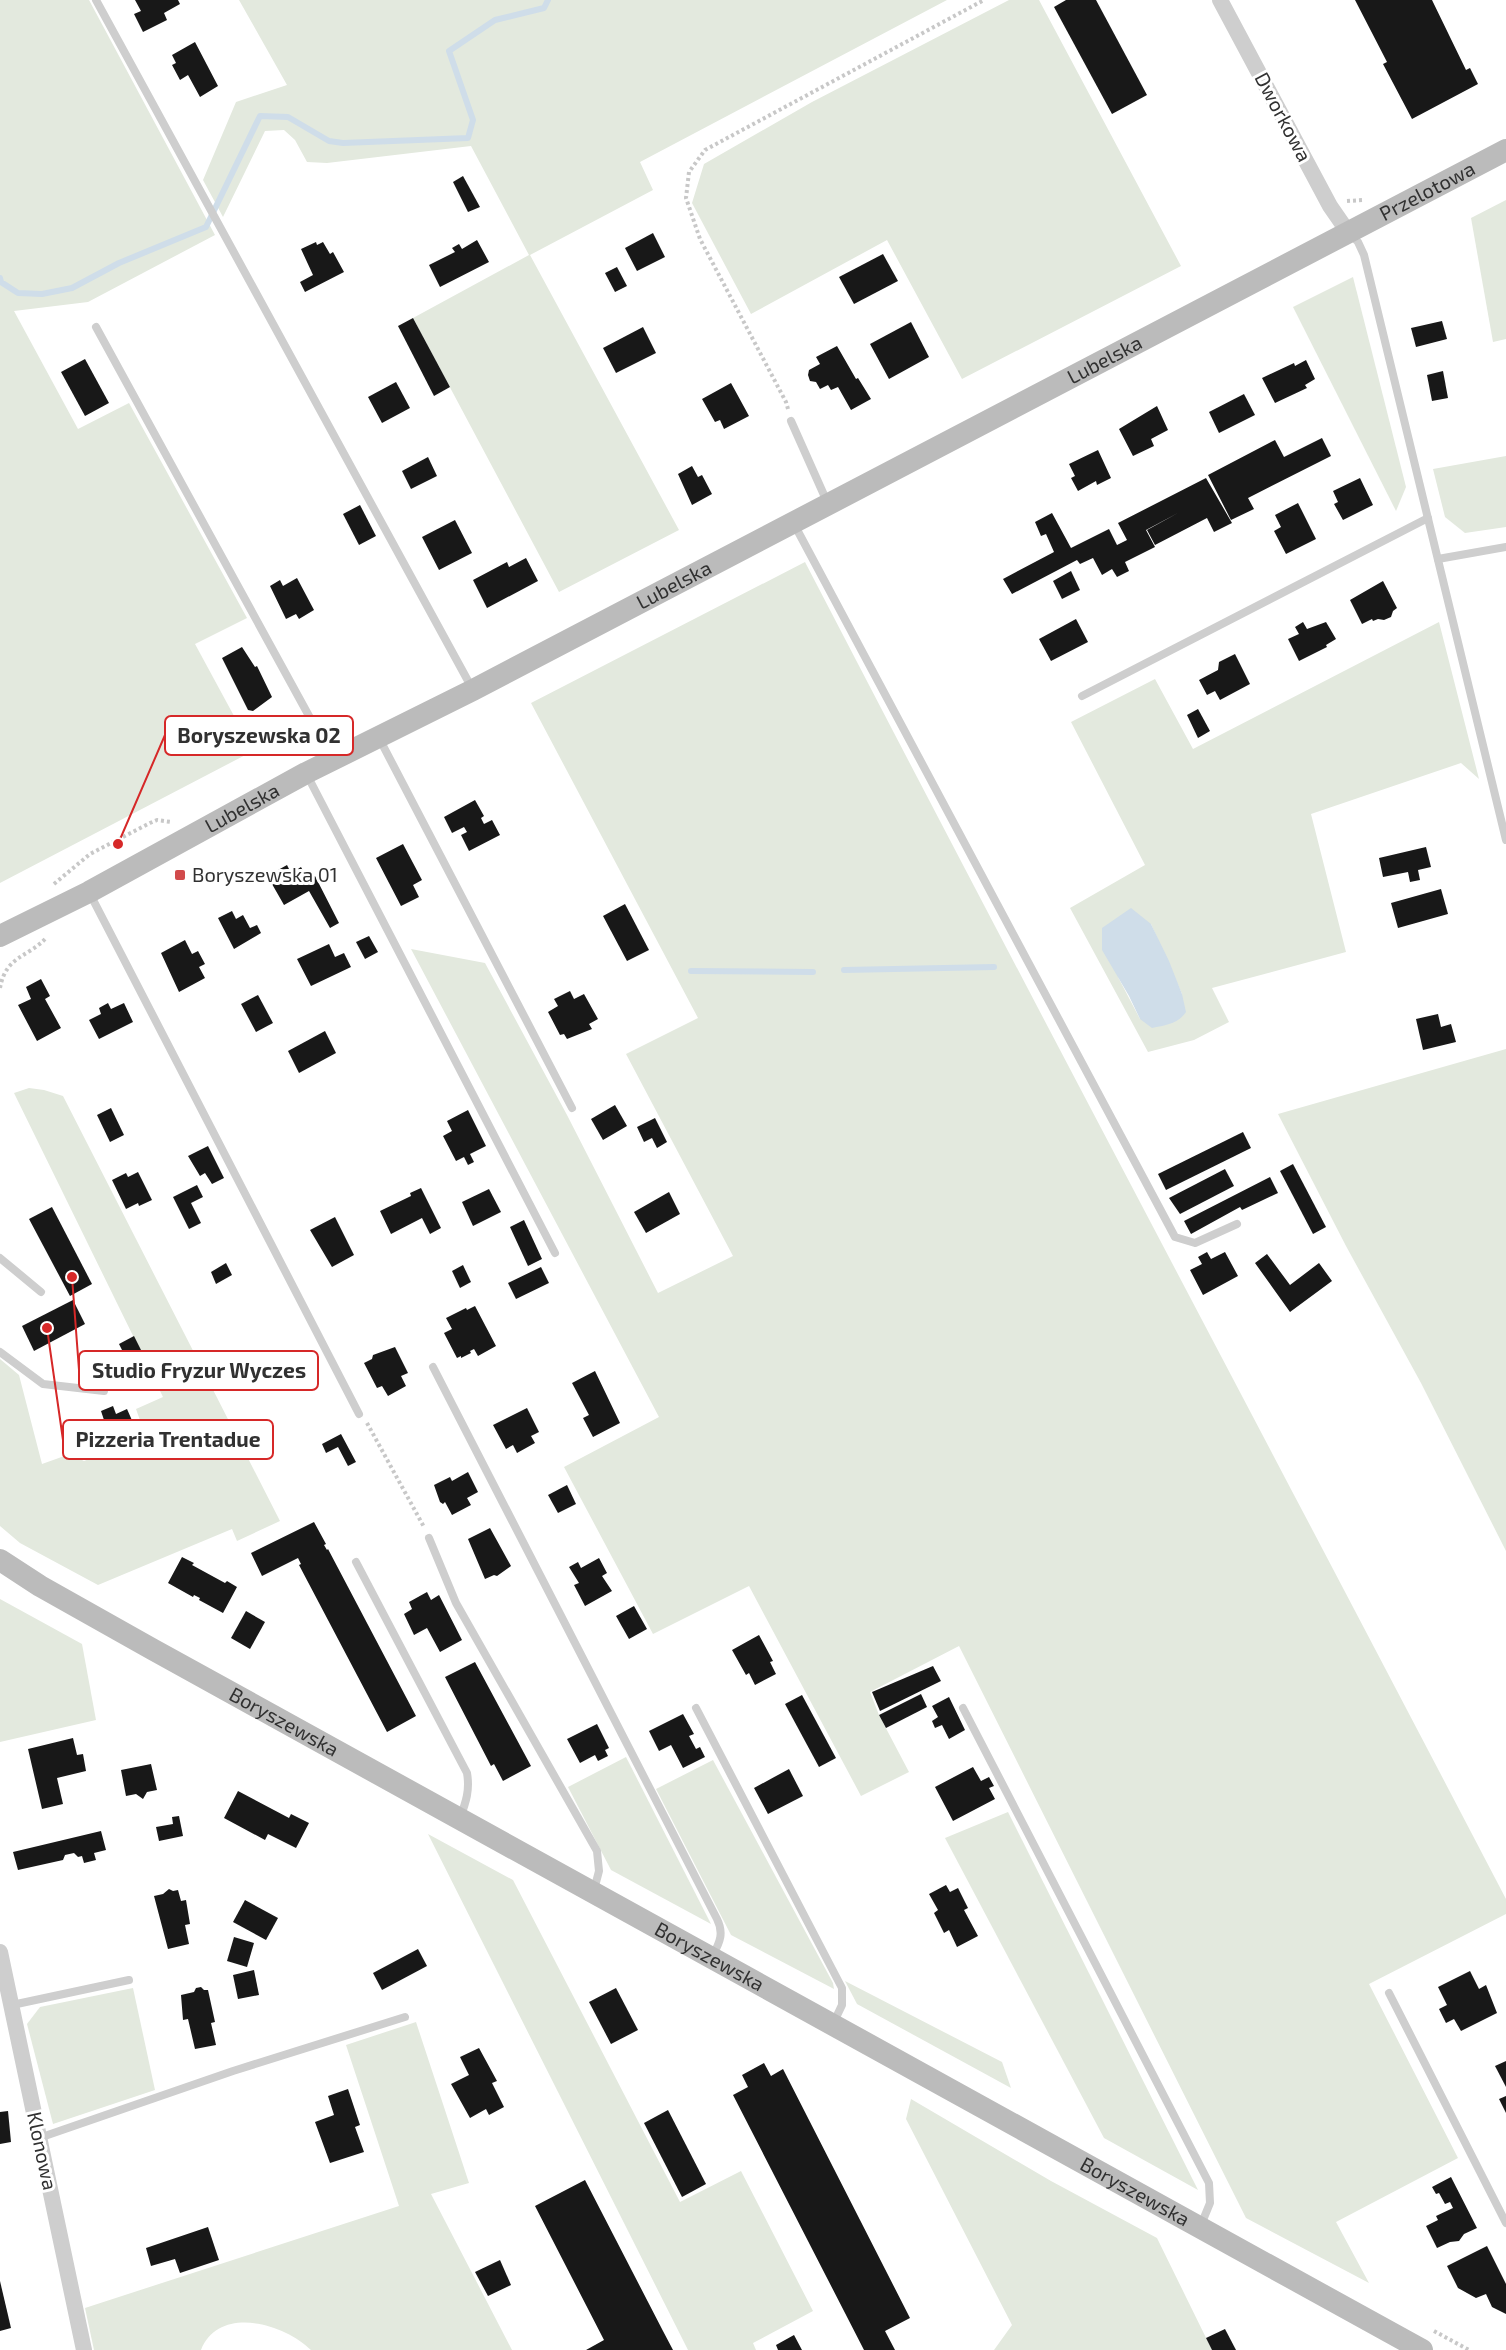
<svg xmlns="http://www.w3.org/2000/svg" width="1506" height="2350" font-family="'Exo 2',sans-serif">
<rect width="100%" height="100%" fill="#fff"/>
<g fill="#e3e9de" fill-rule="evenodd">
<polygon points="0,0 89,0 215,235 88,302 14,311 78,429 129,403 247,618 195,644 253,751 0,883"/>
<polygon points="239,0 947,0 640,162 653,190 530,255 679,530 559,592 413,318 529,255 471,146 327,163 307,162 295,140 284,130 265,131 223,217 203,180 236,102 287,85"/>
<polygon points="1009,0 1039,0 1181,266 962,379 887,240 751,314 692,203 704,164 812,102"/>
<polygon points="1506,200 1506,339 1493,342 1471,218"/>
<polygon points="1353,277 1406,487 1396,511 1293,307"/>
<polygon points="1506,456 1506,527 1465,533 1445,517 1433,469"/>
<path d="M805,562C1037,1009 1273,1453 1506,1899V1914L1369,1984L1458,2158L1336,2222L1369,2283L1246,2218L959,1646L870,1692L879,1715L909,1772L861,1796L749,1586L653,1634L564,1467L659,1417L411,949L485,963L567,1115L658,1293L733,1256L626,1054L698,1018L531,703Z"/>
<path d="M1439,622L1479,779L1461,763L1311,814L1346,952L1212,988L1229,1022L1194,1040L1148,1052L1070,908L1145,865L1071,722L1155,679L1193,749ZM1151,924L1182,994L1140,1019L1118,977Z"/>
<polygon points="1506,1049 1506,1551 1421,1383 1346,1246 1278,1114"/>
<polygon points="29,1088 44,1090 63,1096 280,1521 237,1541 232,1529 98,1585 20,1543 0,1526 0,1359 19,1375 42,1464 70,1454 84,1461 146,1437 136,1409 163,1397 14,1093"/>
<polygon points="0,1599 82,1644 96,1720 0,1742"/>
<polygon points="626,1757 711,1924 611,1870 568,1787"/>
<polygon points="713,1760 833,1983 834,1989 731,1935 656,1789"/>
<polygon points="1008,1812 1198,2190 1104,2138 945,1838"/>
<polygon points="428,1834 513,1880 680,2202 741,2171 813,2311 753,2343 756,2350 688,2350"/>
<polygon points="845,1981 1002,2062 1011,2088 857,2004"/>
<polygon points="133,1988 155,2090 53,2124 27,2024 40,2007"/>
<path d="M416,2022L469,2183L431,2194L512,2350H311C284,2323 219,2305 201,2350H94L85,2308L399,2206L346,2045Z"/>
<polygon points="911,2099 1051,2181 1157,2238 1212,2350 994,2350 1012,2325 906,2119"/>
</g>
<path fill="#cfdde9" d="M1131,908L1151,924L1169,961L1182,994L1186,1012C1178,1024 1166,1025 1152,1028L1140,1019L1129,996L1102,950V928Z"/>
<g fill="none" stroke-linecap="round" stroke-linejoin="round">
<g stroke="#cfdde9" stroke-width="6">
<polyline points="0,278 1,282 18,293 42,294 72,288 119,263 206,227 260,116 288,117 329,141 343,143 468,138 473,120 449,51 495,20 544,8 548,0"/>
<polyline points="844,970 994,967"/>
<polyline points="691,971 813,972"/>
</g>
</g>
<g fill="#181818">
<polygon points="135,0 178,0 180,4 164,13 167,20 143,32 134,14 141,11"/>
<polygon points="1066,0 1096,0 1147,95 1112,114 1054,7"/>
<polygon points="1355,0 1432,0 1466,70 1470,68 1478,84 1412,119 1383,64 1387,62"/>
<polygon points="195,42 218,86 200,97 188,75 180,80 172,65 176,63 172,55"/>
<polygon points="463,176 480,207 468,212 453,182"/>
<polygon points="653,233 665,257 637,271 625,248"/>
<polygon points="477,240 489,262 440,287 429,265 455,252 452,248 459,244 462,249"/>
<polygon points="316,242 317,245 323,242 330,254 333,252 344,272 305,292 300,282 313,275 301,249"/>
<polygon points="883,254 898,281 854,304 839,277"/>
<polygon points="617,267 627,286 615,292 605,273"/>
<polygon points="413,318 450,387 434,396 398,326"/>
<polygon points="1442,321 1447,339 1416,347 1411,328"/>
<polygon points="911,322 929,357 889,379 870,344"/>
<polygon points="643,327 656,353 616,373 603,348"/>
<polygon points="837,346 856,379 858,378 871,399 851,410 838,387 831,390 828,385 820,389 816,382 810,381 808,375 809,370 820,364 816,357"/>
<polygon points="85,359 109,403 85,416 61,372"/>
<polygon points="1306,360 1315,379 1305,385 1307,388 1275,403 1262,378 1294,363 1295,366"/>
<polygon points="1443,371 1448,398 1432,401 1427,375"/>
<polygon points="396,382 410,408 382,423 368,397"/>
<polygon points="731,383 749,416 724,429 720,420 715,422 702,399"/>
<polygon points="1244,394 1255,415 1219,433 1209,412"/>
<polygon points="1157,406 1168,430 1151,439 1154,446 1133,456 1119,429"/>
<polygon points="1322,438 1331,456 1248,498 1254,509 1231,520 1208,475 1275,440 1284,457"/>
<polygon points="1098,450 1111,478 1097,485 1096,481 1078,491 1071,478 1075,476 1069,464"/>
<polygon points="428,457 437,476 411,489 402,471"/>
<polygon points="692,466 698,477 702,475 712,494 692,505 678,474"/>
<polygon points="1206,478 1232,523 1214,532 1207,518 1155,545 1147,530 1178,513 1146,530 1155,547 1125,562 1129,571 1117,577 1112,569 1102,575 1093,558 1080,564 1077,560 1012,594 1003,579 1054,552 1046,534 1041,536 1035,522 1052,513 1071,548 1109,529 1117,545 1127,540 1118,523"/>
<polygon points="1360,478 1373,505 1343,520 1334,504 1338,502 1333,491"/>
<polygon points="1298,503 1316,539 1286,554 1274,531 1281,527 1275,515"/>
<polygon points="360,505 376,536 359,545 343,514"/>
<polygon points="455,520 472,553 439,570 422,537"/>
<polygon points="526,558 538,581 487,608 473,580 507,562 509,567"/>
<polygon points="1071,571 1080,590 1062,599 1053,581"/>
<polygon points="297,578 314,610 299,619 296,614 286,619 270,586 280,580 283,586"/>
<polygon points="1383,581 1397,608 1393,611 1391,617 1384,620 1378,619 1373,621 1372,619 1362,624 1350,600"/>
<polygon points="1076,619 1088,642 1051,661 1039,639"/>
<polygon points="1303,622 1307,629 1326,622 1336,639 1326,645 1327,647 1299,661 1288,639 1299,634 1295,627"/>
<polygon points="242,647 255,667 257,666 272,697 253,711 248,710 222,658"/>
<polygon points="1235,654 1250,684 1220,700 1215,691 1207,695 1199,680 1218,670 1219,662"/>
<polygon points="1198,709 1210,731 1198,738 1187,715"/>
<polygon points="475,800 484,816 481,818 484,824 492,820 500,835 469,851 461,835 467,832 464,827 452,833 444,817"/>
<polygon points="403,844 422,880 413,885 419,897 401,906 376,858"/>
<polygon points="1426,847 1431,867 1418,870 1420,880 1410,882 1408,872 1383,877 1379,858"/>
<polygon points="287,865 291,873 301,867 308,880 315,876 339,923 330,928 309,891 284,905 272,884 282,878 278,870"/>
<polygon points="1441,889 1448,914 1398,928 1391,903"/>
<polygon points="625,904 649,950 627,961 603,916"/>
<polygon points="232,911 236,919 243,915 250,928 257,925 261,933 234,949 218,918"/>
<polygon points="369,936 378,952 365,959 356,942"/>
<polygon points="185,940 192,954 198,951 205,964 199,967 205,978 179,992 161,953"/>
<polygon points="329,944 335,957 344,953 351,967 311,986 297,959"/>
<polygon points="41,979 50,996 45,999 61,1028 37,1041 18,1005 31,999 26,987"/>
<polygon points="570,991 574,999 584,994 598,1019 589,1024 592,1029 567,1039 564,1034 560,1035 548,1012 558,1006 554,999"/>
<polygon points="258,995 273,1023 256,1032 241,1004"/>
<polygon points="108,1003 111,1009 124,1003 133,1022 99,1039 89,1020 101,1014 99,1008"/>
<polygon points="1438,1014 1441,1027 1451,1024 1456,1042 1423,1050 1416,1019"/>
<polygon points="325,1031 336,1053 299,1073 288,1051"/>
<polygon points="615,1105 627,1126 603,1140 591,1119"/>
<polygon points="111,1108 124,1135 110,1142 97,1115"/>
<polygon points="468,1110 486,1146 470,1154 474,1162 468,1165 464,1157 456,1161 443,1136 452,1131 447,1121"/>
<polygon points="655,1118 667,1142 657,1148 652,1138 644,1142 637,1127"/>
<polygon points="1243,1132 1251,1148 1166,1190 1158,1174"/>
<polygon points="208,1146 224,1178 212,1184 205,1173 200,1176 188,1156"/>
<polygon points="1293,1164 1326,1227 1313,1234 1280,1171"/>
<polygon points="1225,1169 1234,1186 1180,1214 1169,1198"/>
<polygon points="138,1172 152,1200 139,1206 138,1203 126,1209 112,1180 126,1173 128,1177"/>
<polygon points="1270,1177 1278,1193 1242,1210 1240,1207 1191,1234 1184,1221"/>
<polygon points="197,1185 203,1197 191,1203 201,1223 189,1229 173,1197"/>
<polygon points="421,1188 441,1228 430,1234 422,1218 391,1234 380,1211 411,1196 410,1193"/>
<polygon points="489,1189 501,1212 473,1226 462,1202"/>
<polygon points="669,1192 680,1214 646,1233 634,1212"/>
<polygon points="52,1207 92,1284 70,1296 29,1219"/>
<polygon points="335,1217 354,1255 332,1267 310,1230"/>
<polygon points="524,1220 542,1259 528,1266 510,1227"/>
<polygon points="1207,1252 1211,1259 1225,1252 1238,1276 1203,1295 1190,1270 1202,1264 1198,1257"/>
<polygon points="1267,1254 1290,1285 1319,1263 1332,1281 1290,1312 1255,1263"/>
<polygon points="226,1263 232,1275 216,1284 211,1272"/>
<polygon points="463,1265 471,1282 460,1288 452,1271"/>
<polygon points="541,1267 549,1283 516,1299 508,1283"/>
<polygon points="73,1300 85,1324 34,1351 22,1326"/>
<polygon points="475,1306 496,1346 478,1356 474,1349 470,1351 471,1353 461,1358 461,1356 457,1358 444,1333 452,1329 446,1318 466,1308 467,1310"/>
<polygon points="134,1336 151,1370 136,1378 119,1344"/>
<polygon points="395,1347 408,1373 401,1376 406,1386 388,1396 382,1386 377,1388 364,1363 372,1359 373,1355"/>
<polygon points="595,1371 620,1423 593,1437 583,1418 589,1415 572,1383"/>
<polygon points="113,1406 116,1414 127,1409 138,1434 117,1444 118,1446 114,1448 113,1445 97,1452 91,1439 102,1434 97,1422 104,1420 101,1411"/>
<polygon points="527,1408 539,1432 531,1436 535,1443 517,1453 513,1445 506,1449 493,1425"/>
<polygon points="341,1434 356,1462 348,1466 338,1447 326,1453 322,1444"/>
<polygon points="468,1472 478,1492 467,1498 471,1505 452,1515 445,1502 443,1504 440,1502 434,1485 450,1477 452,1481"/>
<polygon points="567,1485 576,1504 558,1513 548,1495"/>
<polygon points="314,1522 326,1544 324,1545 327,1550 328,1549 416,1716 387,1732 299,1565 301,1564 298,1558 262,1576 251,1553"/>
<polygon points="490,1528 511,1566 497,1576 494,1575 485,1579 468,1539"/>
<polygon points="182,1557 194,1563 192,1565 225,1583 227,1581 237,1587 223,1613 199,1600 200,1598 194,1595 193,1597 168,1583"/>
<polygon points="599,1558 607,1573 602,1576 612,1591 585,1606 574,1585 579,1583 569,1567 578,1562 581,1568"/>
<polygon points="427,1592 431,1600 439,1595 462,1640 440,1652 427,1628 414,1635 404,1614 412,1609 409,1602"/>
<polygon points="634,1606 647,1629 629,1639 616,1616"/>
<polygon points="246,1611 265,1622 250,1649 231,1638"/>
<polygon points="759,1635 773,1661 770,1662 776,1674 755,1685 749,1673 746,1675 732,1650"/>
<polygon points="475,1662 531,1766 503,1781 494,1764 491,1766 445,1677"/>
<polygon points="933,1666 941,1681 880,1711 872,1692"/>
<polygon points="921,1694 927,1707 886,1728 879,1715"/>
<polygon points="802,1695 836,1758 819,1767 785,1704"/>
<polygon points="949,1697 965,1730 949,1739 942,1725 935,1728 932,1721 938,1717 932,1706"/>
<polygon points="683,1714 694,1734 689,1736 696,1749 700,1747 705,1757 683,1768 671,1745 659,1751 649,1731"/>
<polygon points="597,1724 609,1748 605,1750 608,1756 598,1761 595,1755 580,1763 567,1739"/>
<polygon points="73,1738 77,1755 83,1754 86,1771 57,1778 63,1804 42,1809 28,1749"/>
<polygon points="151,1764 157,1790 147,1792 143,1799 136,1794 126,1796 121,1770"/>
<polygon points="973,1767 981,1781 989,1777 994,1786 989,1788 995,1799 953,1821 935,1787"/>
<polygon points="789,1769 803,1796 768,1814 754,1788"/>
<polygon points="238,1791 289,1818 291,1814 309,1823 296,1848 268,1834 265,1840 224,1818"/>
<polygon points="179,1816 183,1836 159,1841 156,1827 173,1824 172,1817"/>
<polygon points="101,1831 106,1850 94,1853 96,1860 84,1863 82,1856 78,1857 74,1853 65,1855 63,1860 18,1870 13,1852"/>
<polygon points="946,1885 950,1892 958,1888 968,1908 964,1910 978,1936 957,1947 949,1930 944,1933 934,1913 938,1910 929,1894"/>
<polygon points="169,1889 173,1891 178,1890 181,1901 186,1900 190,1924 185,1925 189,1944 168,1949 154,1896 163,1894"/>
<polygon points="245,1900 278,1918 266,1940 233,1922"/>
<polygon points="234,1937 254,1943 247,1967 227,1961"/>
<polygon points="418,1949 427,1966 382,1990 373,1973"/>
<polygon points="254,1970 259,1995 238,1999 233,1975"/>
<polygon points="1470,1971 1479,1989 1486,1985 1497,2013 1461,2031 1454,2019 1446,2023 1439,2009 1447,2005 1438,1987"/>
<polygon points="201,1987 204,1990 208,1990 215,2022 211,2023 216,2045 195,2049 188,2019 183,2020 181,1995 194,1992 196,1988"/>
<polygon points="616,1988 638,2030 611,2044 589,2002"/>
<polygon points="479,2048 497,2081 492,2083 504,2107 489,2115 486,2109 470,2118 451,2084 469,2075 460,2057"/>
<polygon points="1506,2061 1506,2087 1495,2066"/>
<polygon points="764,2063 771,2076 783,2069 910,2318 885,2331 895,2350 864,2350 733,2095 748,2087 742,2075"/>
<polygon points="348,2089 360,2125 355,2127 364,2152 330,2163 315,2122 334,2115 328,2096"/>
<polygon points="1506,2096 1506,2113 1499,2099"/>
<polygon points="668,2110 706,2184 682,2197 644,2123"/>
<polygon points="8,2111 11,2142 0,2144 0,2112"/>
<polygon points="1451,2177 1477,2228 1464,2234 1459,2241 1450,2242 1437,2248 1426,2226 1438,2220 1436,2216 1453,2208 1450,2202 1445,2204 1439,2193 1436,2194 1432,2187"/>
<polygon points="585,2180 663,2331 673,2350 586,2350 604,2340 535,2206"/>
<polygon points="208,2227 219,2260 180,2273 175,2259 151,2266 146,2248"/>
<polygon points="1487,2246 1506,2284 1506,2314 1492,2307 1486,2294 1476,2298 1458,2288 1447,2266"/>
<polygon points="500,2260 511,2285 488,2296 475,2272"/>
<polygon points="0,2281 11,2328 0,2331"/>
<polygon points="1225,2329 1236,2350 1212,2350 1206,2338"/>
<polygon points="794,2335 802,2350 778,2350 776,2345"/>
</g>
<g fill="none" stroke-linecap="round" stroke-linejoin="round">
<g stroke="#c8c8c8" stroke-width="4" stroke-dasharray="3 3" stroke-linecap="butt">
<polyline points="1347,201 1364,200"/>
<polyline points="788,409 786,402 700,239 686,198 689,172 705,150 984,0"/>
<polyline points="54,884 90,854 150,823 157,820 171,822"/>
<path d="M0,988C6,955 28,958 47,937"/>
<polyline points="367,1423 424,1527"/>
<polyline points="1434,2331 1469,2350"/>
</g>
<g stroke="#cecece" stroke-width="8">
<polyline points="96,0 473,690"/>
<polyline points="1349,233 1358,242 1364,255 1506,840"/>
<polyline points="96,327 332,758"/>
<polyline points="791,421 828,504"/>
<polyline points="794,524 1175,1237 1195,1243 1237,1224"/>
<polyline points="1438,559 1506,547"/>
<polyline points="1082,696 1428,518"/>
<polyline points="379,738 572,1108"/>
<polyline points="306,773 555,1253"/>
<polyline points="89,892 359,1414"/>
<polyline points="0,1258 41,1292"/>
<polyline points="0,1352 43,1384 104,1391"/>
<path d="M433,1367L717,1919C724,1933 720,1942 713,1955"/>
<polyline points="429,1538 456,1603 597,1851 599,1871 594,1890"/>
<path d="M356,1562L467,1773C470,1790 466,1802 460,1818"/>
<polyline points="696,1708 842,1988 842,2005 833,2024"/>
<polyline points="963,1708 1209,2183 1210,2203 1201,2225"/>
<polyline points="1389,1993 1506,2223"/>
<polyline points="12,2005 129,1980"/>
<polyline points="39,2138 233,2071 405,2017"/>
</g>
<g stroke="#cecece" stroke-width="16">
<polyline points="1220,0 1330,206 1348,232"/>
<polyline points="0,1952 84,2350"/>
</g>
<g stroke="#bbb" stroke-width="22">
<path id="s1" d="M0,936L89,892L306,773L473,690L1506,150"/>
<path id="s2" d="M0,1560L40,1586L152,1649L1422,2350"/>
</g>
</g>
<rect fill="#d14a4b" stroke="#fff" stroke-width="2" x="174" y="869" width="12" height="12" rx="3"/>
<g text-anchor="middle" stroke-width="6" stroke-linejoin="round" paint-order="stroke">
<g font-size="20" fill="#313131" stroke="#fff">
<text transform="translate(1283 117) rotate(62)" y="7">Dworkowa</text>
<text dy="7" stroke="none"><textPath href="#s1" startOffset="1610">Przelotowa</textPath></text>
<text dy="7" stroke="none"><textPath href="#s1" startOffset="1246">Lubelska</textPath></text>
<text dy="7" stroke="none"><textPath href="#s1" startOffset="760">Lubelska</textPath></text>
<text dy="7" stroke="none"><textPath href="#s1" startOffset="274">Lubelska</textPath></text>
<text dy="7" stroke="none"><textPath href="#s2" startOffset="327">Boryszewska</textPath></text>
<text dy="7" stroke="none"><textPath href="#s2" startOffset="813">Boryszewska</textPath></text>
<text transform="translate(42 2151) rotate(78)" y="7">Klonowa</text>
<text dy="7" stroke="none"><textPath href="#s2" startOffset="1299">Boryszewska</textPath></text>
</g>
<g font-size="20" fill="#313131" stroke="#fff" text-anchor="start">
<text x="192" y="882">Boryszewska 01</text>
</g>
</g>
<path fill="none" stroke="#d62828" stroke-width="2" d="M118 844L165 735M72 1277L79 1370M47 1328L63 1440"/>
<g fill="#d62828" stroke="#fff" stroke-width="2">
<circle cx="118" cy="844" r="6"/>
<circle cx="72" cy="1277" r="6"/>
<circle cx="47" cy="1328" r="6"/>
</g>
<g fill="#fff" stroke="#d62828" stroke-width="2">
<rect x="165" y="716" width="188" height="39" rx="6"/>
<rect x="79" y="1351" width="239" height="39" rx="6"/>
<rect x="63" y="1420" width="210" height="39" rx="6"/>
</g>
<g font-size="21" text-anchor="middle" font-weight="bold" fill="#313131">
<text x="259" y="743">Boryszewska 02</text>
<text x="199" y="1378">Studio Fryzur Wyczes</text>
<text x="168" y="1447">Pizzeria Trentadue</text>
</g>
</svg>
